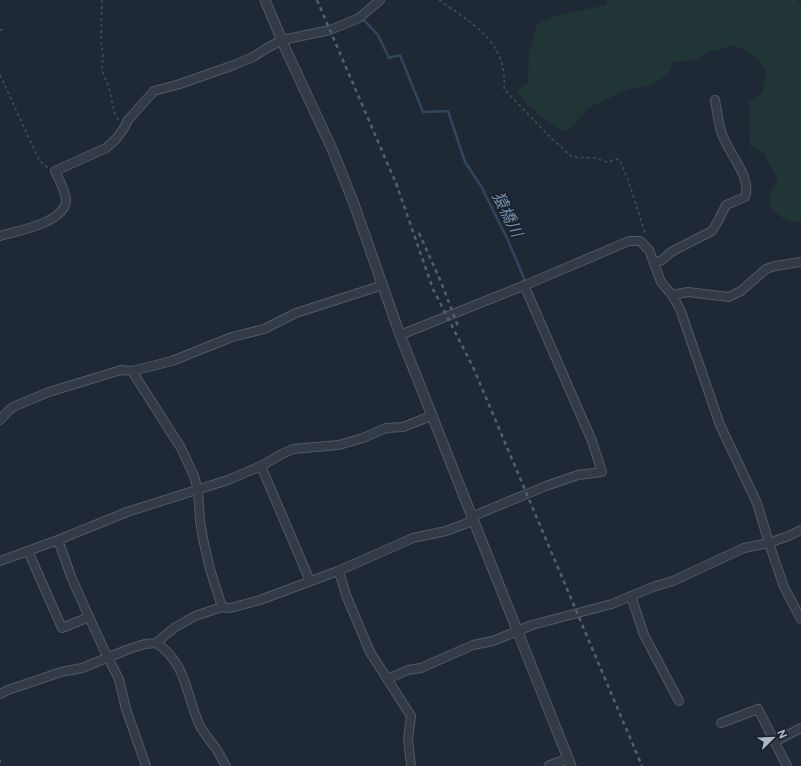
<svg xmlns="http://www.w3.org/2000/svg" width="801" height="766" font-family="Commissioner,'Noto Sans JP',sans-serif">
<rect width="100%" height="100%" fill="#1f2936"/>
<path fill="#213537" d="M607,0H796L801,3V221C787,225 778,215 770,206V193L778,180L763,152L750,146L749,102L763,92L766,70L752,54L733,45L709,52L693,61L673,62L669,73L653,85L629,89L591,106L566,132C542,119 533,112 517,91L528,82L529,53L537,24L552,17L606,5Z"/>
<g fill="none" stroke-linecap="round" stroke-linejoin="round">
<polyline stroke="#33455d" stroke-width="2.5" points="361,17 378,35 389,58 400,55 423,112 448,111 465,162 481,186 507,238 526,283"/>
<g stroke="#505964" stroke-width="10">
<g id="minor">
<path d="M0,236C17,231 64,223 66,201C66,191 59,180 55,171L106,148L116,139L124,128L128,120L154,91L180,84L234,65L253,57L267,48L282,40L330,30L359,18L380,0"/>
<path d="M654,263L662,260L671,252L712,231L718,221L726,205L745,197C753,177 726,151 721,131C718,121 717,110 715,100"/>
<polyline points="672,295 688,292 729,297 741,291 766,269 775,266 801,262"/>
<polyline points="400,335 528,284 629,241 640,241 649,250 661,282 672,295 680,309 720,425 757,503 769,543 784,587 801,619"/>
<polyline points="132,371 181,448 194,476 198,490 200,520 203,539 210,569 222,607"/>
<polyline points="0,420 9,410 15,406 49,392 121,370 132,371 172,361 232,337 264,329 296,313 383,285"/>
<polyline points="261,466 310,581"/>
<polyline points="471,517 546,486 578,475 602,472 592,441 524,285"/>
<polyline points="58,540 72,579 89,617 108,658 119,679 126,709 146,766"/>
<polyline points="28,551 62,628 89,617"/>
<polyline points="0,561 58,540 127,512 228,480 261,466 282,454 293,449 339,445 363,438 386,428 403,427 431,416"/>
<polyline points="338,571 342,581 346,595 370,652 411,716 408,739 411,766"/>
<polyline points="631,596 644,635 679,701"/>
<path d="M156,643C186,662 186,694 199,724C203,733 211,741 217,750C220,755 223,761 226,766"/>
<polyline points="387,679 408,670 421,668 473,645 493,641 532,625 612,604 653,587 673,581 744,548 769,543 791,535 801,530"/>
<polyline points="0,694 8,690 61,672 82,668 129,649 145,644 156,643 174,628 195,616 222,607 230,608 260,600 338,571 413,538 446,531 473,521"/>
<polyline points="721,723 758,709 787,766"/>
<polyline points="774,742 801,728"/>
</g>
</g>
<g stroke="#505964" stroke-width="11">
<g id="tertiary">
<polyline points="265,0 286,50 333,151 354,204 400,335 571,766"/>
<polyline points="549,766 568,759"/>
</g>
</g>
<g stroke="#3f5254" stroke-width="1.5" stroke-dasharray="3 3" stroke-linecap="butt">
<polyline points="102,0 101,42 103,54 102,70 109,88 115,114 119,121"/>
<path d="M439,0C472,23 508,42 504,89L550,137L572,157L595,158L607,162L619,159C630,182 637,208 645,233L644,234"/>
<polyline points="0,30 4,29"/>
<polyline points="0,75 39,160 49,169"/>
<polyline points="0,760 2,766"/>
</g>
<use href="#minor" stroke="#333b46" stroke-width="8"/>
<use href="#tertiary" stroke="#333b46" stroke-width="9"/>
<g stroke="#545f6e" stroke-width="2.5" stroke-dasharray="4 4" stroke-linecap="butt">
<polyline points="317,0 398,188"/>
<polyline points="396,183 433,289 473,367 642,766"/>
<polyline points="419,233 441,282 459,329"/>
</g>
</g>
<g text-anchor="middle" stroke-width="3" stroke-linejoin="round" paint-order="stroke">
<g font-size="16" font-style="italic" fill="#748eac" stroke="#18202b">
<text transform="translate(508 214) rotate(64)" y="6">猿橋川</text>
</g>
</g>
<g transform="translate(773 738) rotate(67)" stroke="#18202b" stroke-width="3" paint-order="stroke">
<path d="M0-3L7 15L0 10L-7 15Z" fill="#adb6c3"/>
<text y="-6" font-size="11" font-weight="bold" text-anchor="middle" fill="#adb6c3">N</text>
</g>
</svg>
